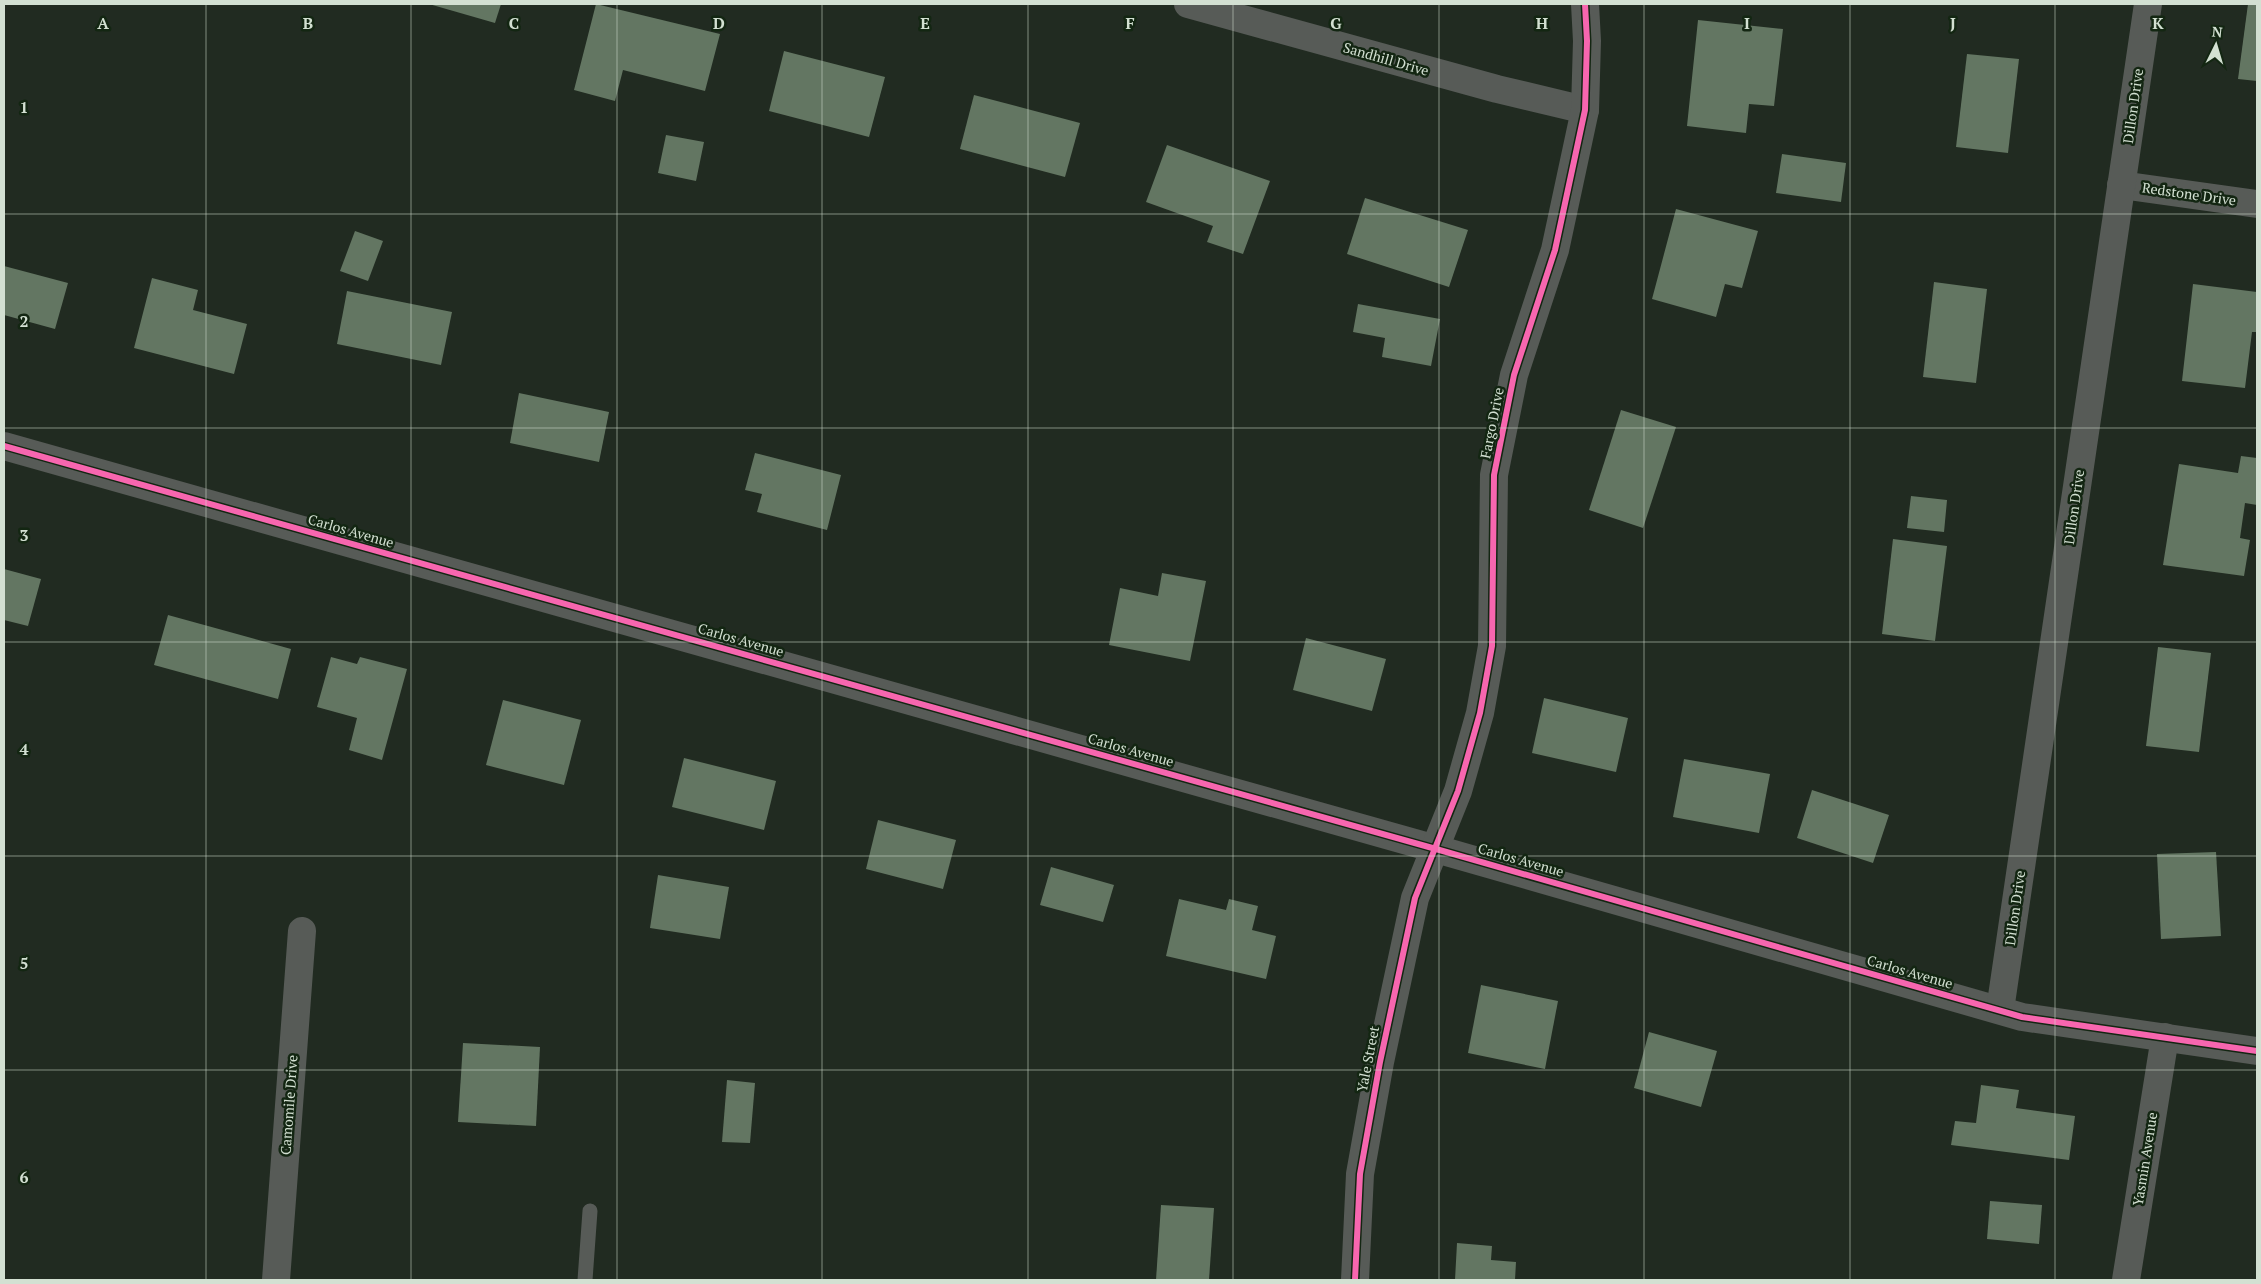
<svg xmlns="http://www.w3.org/2000/svg" width="2261" height="1284" font-family="'PT Serif',serif">
<rect width="100%" height="100%" fill="#212b21"/>
<g fill="#637662">
<polygon points="429,4 501,4 495,23"/>
<polygon points="596,4 720,34 705,91 623,70 615,101 574,90"/>
<polygon points="2248,4 2257,4 2257,81 2238,79"/>
<polygon points="1698,20 1783,29 1774,106 1749,104 1746,133 1687,126"/>
<polygon points="784,51 885,77 869,137 769,111"/>
<polygon points="1967,54 2019,59 2008,153 1956,147"/>
<polygon points="974,95 1080,123 1065,177 960,149"/>
<polygon points="666,135 704,142 696,181 658,173"/>
<polygon points="1167,145 1270,181 1243,254 1207,242 1213,226 1146,202"/>
<polygon points="1782,154 1846,163 1841,202 1776,193"/>
<polygon points="1365,198 1468,230 1449,287 1347,254"/>
<polygon points="1676,209 1758,231 1742,288 1725,284 1716,317 1652,299"/>
<polygon points="355,231 383,241 368,281 340,271"/>
<polygon points="4,266 68,283 55,329 4,315"/>
<polygon points="152,278 198,290 193,310 247,324 234,374 134,348"/>
<polygon points="1934,282 1987,289 1976,383 1923,377"/>
<polygon points="2193,284 2257,292 2257,332 2252,332 2245,388 2182,381"/>
<polygon points="347,291 452,312 441,365 337,344"/>
<polygon points="1358,304 1440,319 1431,366 1382,357 1385,338 1353,332"/>
<polygon points="519,393 609,412 599,462 510,443"/>
<polygon points="1621,410 1676,427 1643,528 1589,510"/>
<polygon points="755,453 841,475 827,530 757,512 762,494 745,490"/>
<polygon points="2241,456 2257,458 2257,505 2245,503 2240,538 2250,540 2244,576 2163,565 2179,464 2238,473"/>
<polygon points="1911,496 1947,500 1944,532 1907,528"/>
<polygon points="1893,539 1947,546 1935,641 1882,634"/>
<polygon points="4,569 41,579 28,626 4,620"/>
<polygon points="1162,573 1206,581 1190,661 1109,645 1120,588 1158,596"/>
<polygon points="168,615 291,649 278,699 154,665"/>
<polygon points="1306,638 1386,659 1372,711 1293,690"/>
<polygon points="2158,647 2211,653 2199,752 2146,746"/>
<polygon points="331,657 357,664 360,657 407,669 382,760 349,750 357,718 317,707"/>
<polygon points="1544,698 1628,718 1616,772 1532,753"/>
<polygon points="503,700 581,720 564,785 486,765"/>
<polygon points="684,758 776,781 764,830 672,807"/>
<polygon points="1684,759 1770,774 1759,833 1673,817"/>
<polygon points="1812,790 1889,815 1873,863 1797,838"/>
<polygon points="878,820 956,840 943,889 866,869"/>
<polygon points="2216,852 2221,936 2161,939 2157,854"/>
<polygon points="1051,867 1114,885 1103,922 1040,905"/>
<polygon points="658,875 729,887 720,939 650,928"/>
<polygon points="1179,899 1226,910 1229,899 1258,906 1252,930 1276,936 1266,979 1166,956"/>
<polygon points="1481,985 1558,1001 1545,1069 1468,1053"/>
<polygon points="1649,1032 1717,1051 1701,1107 1634,1088"/>
<polygon points="463,1043 540,1047 536,1126 458,1122"/>
<polygon points="727,1080 755,1083 750,1143 722,1142"/>
<polygon points="1981,1085 2019,1090 2016,1108 2075,1116 2069,1160 1951,1145 1955,1121 1976,1123"/>
<polygon points="1990,1201 2042,1205 2039,1244 1987,1239"/>
<polygon points="1161,1205 1214,1208 1209,1280 1156,1280"/>
<polygon points="1457,1243 1492,1246 1491,1260 1516,1262 1515,1280 1455,1280"/>
</g>
<g fill="none" stroke-linecap="round" stroke-linejoin="round">
<polyline stroke="#575b57" stroke-width="15" points="585,1280 590,1211"/>
<g stroke="#575b57" stroke-width="28">
<polyline points="1188,4 1497,89 1585,110"/>
<polyline points="2121,185 2257,204"/>
<polyline points="4,446 1436,849 2022,1017 2257,1051"/>
<polyline points="2000,1010 2148,4"/>
<polyline points="276,1280 302,931"/>
<polyline points="1355,1280 1360,1174 1380,1062 1415,898 1458,791 1480,713 1492,646 1494,475 1514,375 1555,250 1585,110 1587,41 1585,4"/>
<polyline points="2126,1280 2165,1037"/>
</g>
<g stroke="#132612" stroke-width="9">
<g id="cycleway">
<polyline points="4,446 1436,849 2022,1017 2257,1051"/>
<polyline points="1355,1280 1360,1174 1380,1062 1415,898 1458,791 1480,713 1492,646 1494,475 1514,375 1555,250 1585,110 1587,41 1585,4"/>
</g>
</g>
<use href="#cycleway" stroke="#f766af" stroke-width="6"/>
</g>
<path fill="none" stroke="#d3e0d2" stroke-width="1" stroke-opacity="0.55" d="M206,4V1280M411,4V1280M617,4V1280M822,4V1280M1028,4V1280M1233,4V1280M1439,4V1280M1644,4V1280M1850,4V1280M2055,4V1280M4,214H2257M4,428H2257M4,642H2257M4,856H2257M4,1070H2257"/>
<g text-anchor="middle" stroke-width="5" stroke-linejoin="round" paint-order="stroke">
<g font-size="14" fill="#d3e0d2" stroke="#132612">
<text transform="translate(1386 59) rotate(16)" y="5">Sandhill Drive</text>
<text transform="translate(2133 106) rotate(-82)" y="5">Dillon Drive</text>
<text transform="translate(2189 194) rotate(8)" y="5">Redstone Drive</text>
<text transform="translate(1492 423) rotate(-79)" y="5">Fargo Drive</text>
<text transform="translate(2074 507) rotate(-82)" y="5">Dillon Drive</text>
<text transform="translate(351 531) rotate(16)" y="5">Carlos Avenue</text>
<text transform="translate(741 640) rotate(16)" y="5">Carlos Avenue</text>
<text transform="translate(1131 750) rotate(16)" y="5">Carlos Avenue</text>
<text transform="translate(1521 860) rotate(16)" y="5">Carlos Avenue</text>
<text transform="translate(2015 908) rotate(-82)" y="5">Dillon Drive</text>
<text transform="translate(1910 972) rotate(16)" y="5">Carlos Avenue</text>
<text transform="translate(1368 1059) rotate(-79)" y="5">Yale Street</text>
<text transform="translate(289 1105) rotate(-86)" y="5">Camomile Drive</text>
<text transform="translate(2145 1159) rotate(-81)" y="5">Yasmin Avenue</text>
</g>
</g>
<g font-size="16" text-anchor="middle" font-weight="bold" fill="#d3e0d2" stroke="#132612" stroke-width="5" stroke-linejoin="round" paint-order="stroke">
<text x="103" y="29">A</text>
<text x="308" y="29">B</text>
<text x="514" y="29">C</text>
<text x="719" y="29">D</text>
<text x="925" y="29">E</text>
<text x="1130" y="29">F</text>
<text x="1336" y="29">G</text>
<text x="1542" y="29">H</text>
<text x="1747" y="29">I</text>
<text x="1953" y="29">J</text>
<text x="2158" y="29">K</text>
<text x="24" y="113">1</text>
<text x="24" y="327">2</text>
<text x="24" y="541">3</text>
<text x="24" y="755">4</text>
<text x="24" y="969">5</text>
<text x="24" y="1183">6</text>
</g>
<rect width="2261" height="1284" fill="none" stroke="#d3e0d2" stroke-width="10"/>
<g transform="translate(2216 45) rotate(5)" stroke="#132612" stroke-width="4" paint-order="stroke">
<path d="M0-4L9 19L0 12L-9 19Z" fill="#d3e0d2"/>
<text y="-8" font-size="14" font-weight="bold" text-anchor="middle" fill="#d3e0d2">N</text>
</g>
</svg>
